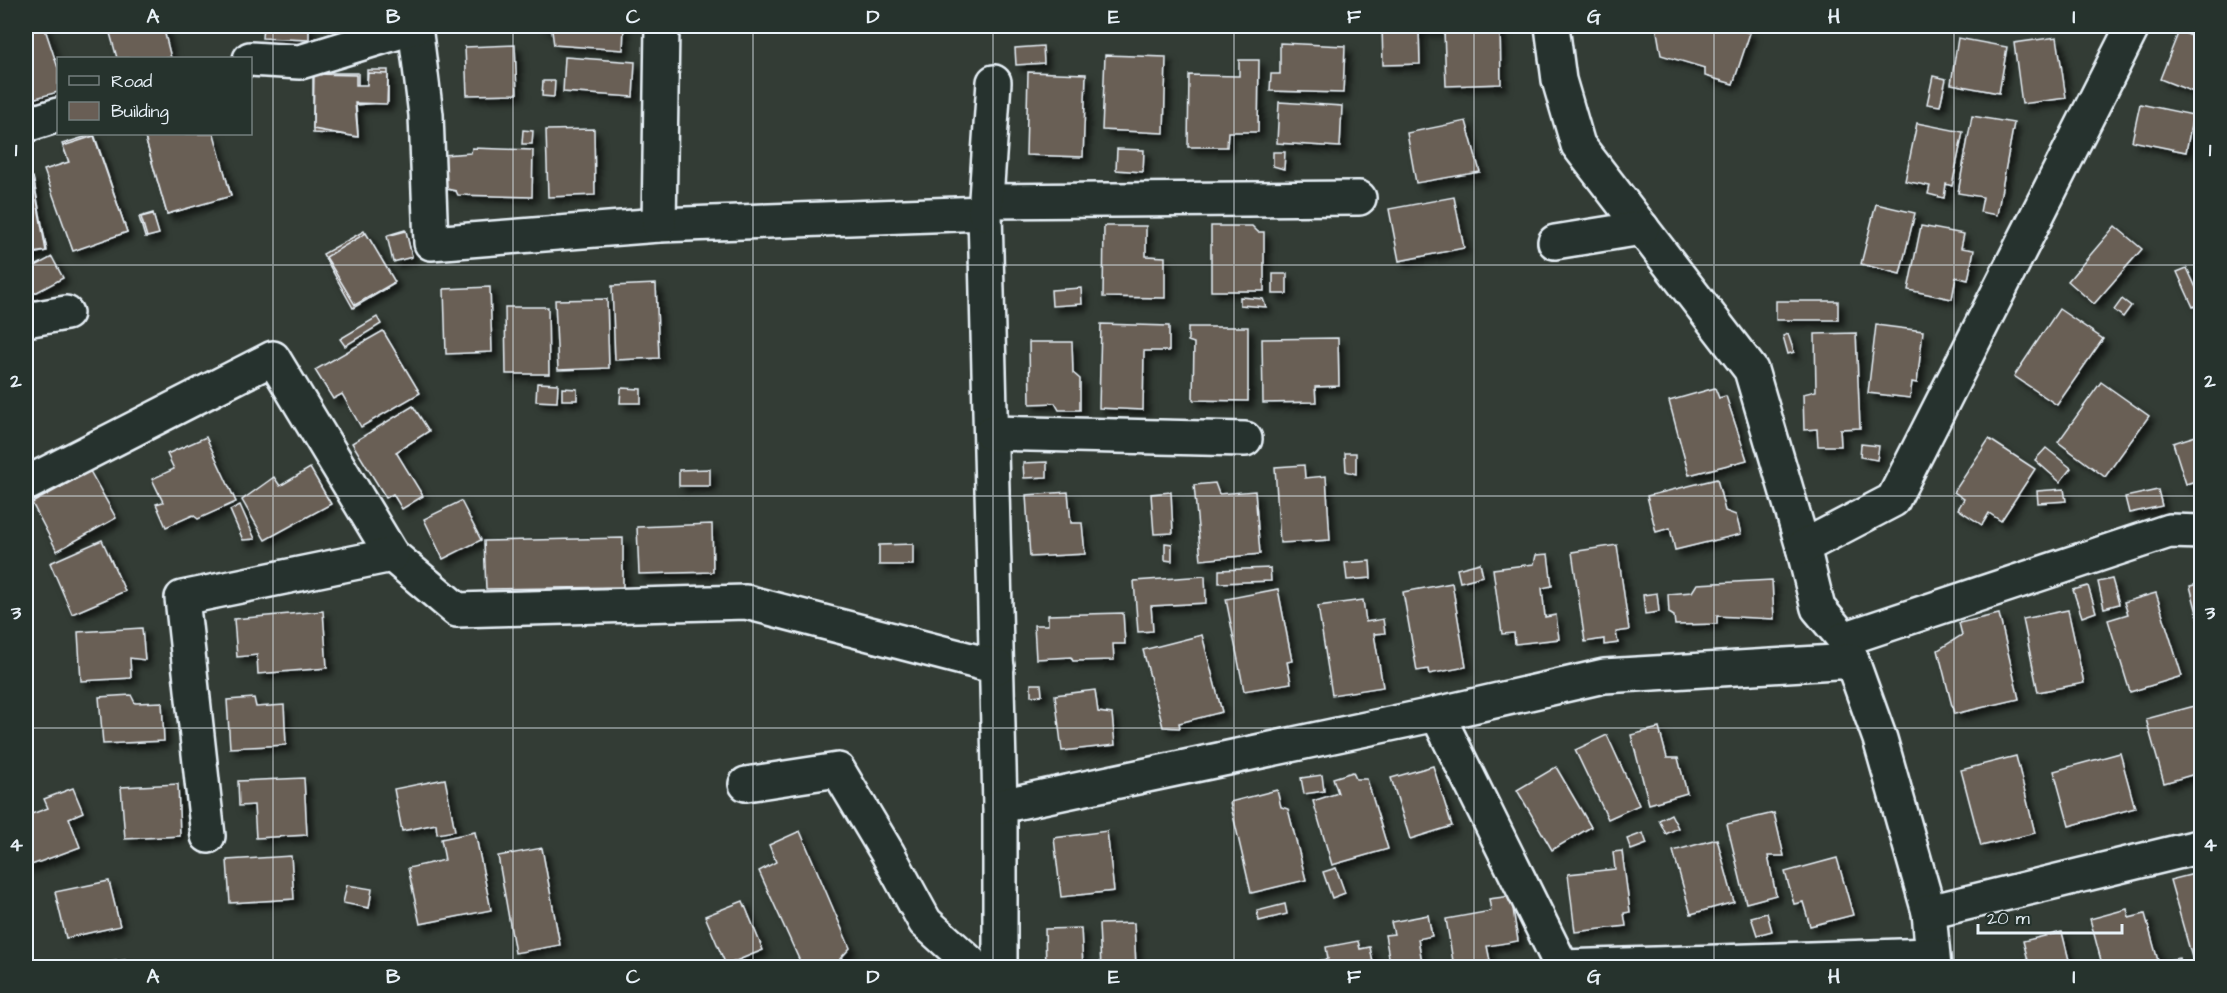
<svg xmlns="http://www.w3.org/2000/svg" width="2227" height="993" font-family="'Architects Daughter',sans-serif">
<defs>
<filter id="shadow"><feDropShadow dx="5.5" dy="5.5" stdDeviation="3" flood-color="#0009"/></filter>
</defs>
<rect width="100%" height="100%" fill="#333c35"/>
<filter id="ink" filterUnits="userSpaceOnUse"><feTurbulence type="fractalNoise" baseFrequency=".0167" numOctaves="2"/><feDisplacementMap in="SourceGraphic" scale="12" xChannelSelector="R" yChannelSelector="G"/><feConvolveMatrix kernelMatrix="1 2 1 2 8 2 1 2 1" color-interpolation-filters="sRGB"/></filter>
<g filter="url(#ink)">
<g fill="#695e55" stroke="#e8f1f8" stroke-width="1.5" filter="url(#shadow)">
<polygon points="26,26 44,26 58,68 58,92 32,99 26,94"/>
<polygon points="108,26 163,26 171,58 117,58"/>
<polygon points="263,26 309,26 309,40 262,38"/>
<polygon points="540,26 624,26 623,50 554,45 552,31"/>
<polygon points="1382,26 1500,26 1501,84 1446,86 1444,30 1419,30 1420,64 1383,65"/>
<polygon points="1656,26 1728,26 1750,33 1733,84 1705,76 1705,68 1661,55"/>
<polygon points="2179,31 2202,40 2201,95 2160,79"/>
<polygon points="2057,37 2066,98 2022,104 2014,43"/>
<polygon points="1958,38 2007,47 1999,93 1951,84"/>
<polygon points="1280,43 1345,46 1343,93 1270,91 1271,74 1280,74"/>
<polygon points="515,45 517,94 467,95 465,47"/>
<polygon points="1043,46 1044,63 1016,65 1015,48"/>
<polygon points="1105,55 1166,57 1164,133 1102,130"/>
<polygon points="565,57 635,62 633,97 563,92"/>
<polygon points="1239,60 1259,60 1258,132 1228,132 1227,147 1188,147 1189,75 1239,76"/>
<polygon points="367,70 388,70 388,102 356,105 358,135 313,133 313,73 358,73 358,86 367,86"/>
<polygon points="1028,72 1086,74 1083,157 1026,155"/>
<polygon points="368,73 388,74 387,104 355,103 358,137 313,129 314,74 356,75 356,85 367,85"/>
<polygon points="1933,76 1946,79 1940,106 1927,104"/>
<polygon points="543,81 555,81 554,97 542,96"/>
<polygon points="1279,102 1342,106 1340,147 1277,143"/>
<polygon points="2140,104 2193,115 2186,152 2132,141"/>
<polygon points="1972,116 2014,123 1997,215 1980,212 1983,197 1958,193"/>
<polygon points="1466,121 1480,172 1416,183 1407,133"/>
<polygon points="1917,123 1963,132 1952,186 1946,184 1944,198 1928,194 1930,186 1905,181"/>
<polygon points="594,129 595,195 548,197 546,130"/>
<polygon points="523,130 533,131 532,144 522,144"/>
<polygon points="94,134 127,232 73,250 45,170 69,162 62,144"/>
<polygon points="144,134 213,134 231,195 167,214"/>
<polygon points="144,134 214,134 231,196 167,214"/>
<polygon points="94,136 127,232 73,251 44,170 69,162 63,146"/>
<polygon points="472,148 533,150 532,197 458,195 456,191 442,188 443,155 471,153"/>
<polygon points="1117,149 1144,150 1143,172 1116,170"/>
<polygon points="1273,152 1285,152 1284,169 1273,166"/>
<polygon points="33,177 47,251 26,255 26,178"/>
<polygon points="33,178 46,251 26,254 26,179"/>
<polygon points="1454,197 1464,248 1399,261 1389,209"/>
<polygon points="1876,204 1915,213 1900,274 1861,264"/>
<polygon points="153,213 158,234 145,237 139,217"/>
<polygon points="153,214 159,234 147,237 141,217"/>
<polygon points="1104,226 1146,226 1146,256 1165,257 1165,298 1103,297"/>
<polygon points="1211,226 1252,226 1258,232 1264,232 1264,291 1211,291"/>
<polygon points="1921,226 1964,234 1961,248 1974,250 1968,280 1956,277 1952,299 1908,290"/>
<polygon points="2115,226 2142,249 2094,304 2068,281"/>
<polygon points="405,230 412,256 395,260 388,235"/>
<polygon points="364,231 394,284 353,308 323,254"/>
<polygon points="406,231 412,257 393,262 387,236"/>
<polygon points="366,233 395,282 355,305 326,257"/>
<polygon points="52,257 63,278 26,298 26,271"/>
<polygon points="2187,268 2202,301 2202,303 2193,307 2177,272"/>
<rect x="1273" y="274" width="14" height="20"/>
<polygon points="656,284 659,358 615,360 612,286"/>
<polygon points="490,287 492,352 446,354 444,289"/>
<polygon points="1081,288 1082,304 1052,306 1051,290"/>
<polygon points="1240,297 1263,299 1266,307 1240,305"/>
<polygon points="607,299 609,368 558,370 555,300"/>
<polygon points="2122,299 2131,306 2123,317 2114,310"/>
<rect x="1776" y="301" width="62" height="19"/>
<polygon points="505,307 548,307 549,374 506,374"/>
<polygon points="2059,309 2103,339 2057,405 2014,376"/>
<polygon points="377,317 381,324 345,346 340,339"/>
<polygon points="1101,324 1169,326 1169,351 1144,351 1143,410 1099,408"/>
<polygon points="1876,325 1923,331 1917,383 1912,382 1910,398 1868,393"/>
<polygon points="1188,327 1248,327 1248,401 1193,400 1194,343 1188,341"/>
<polygon points="383,331 420,393 361,427 342,394 333,399 315,370"/>
<polygon points="1856,333 1860,428 1840,429 1841,446 1818,446 1817,429 1804,430 1803,394 1816,391 1815,334"/>
<polygon points="1788,334 1794,352 1788,354 1783,336"/>
<polygon points="1338,338 1339,386 1315,387 1316,402 1263,403 1262,339"/>
<polygon points="1029,342 1072,342 1073,373 1080,379 1080,410 1059,410 1055,403 1030,404"/>
<polygon points="2101,382 2149,416 2105,477 2058,442"/>
<polygon points="537,383 558,384 557,402 536,401"/>
<polygon points="562,388 577,389 577,400 562,400"/>
<polygon points="621,388 641,389 641,403 620,403"/>
<polygon points="1715,388 1719,398 1726,396 1747,460 1689,475 1669,401"/>
<polygon points="413,406 429,431 396,452 423,496 402,509 393,494 386,498 352,443"/>
<polygon points="2202,434 2202,479 2186,484 2173,443"/>
<polygon points="206,437 236,502 198,519 193,515 166,527 156,504 163,502 152,479 174,469 167,454"/>
<polygon points="1989,439 2035,469 2001,521 1989,513 1982,525 1958,509 1964,499 1954,492"/>
<polygon points="1861,444 1879,446 1877,460 1860,457"/>
<polygon points="2046,448 2071,468 2060,482 2035,460"/>
<polygon points="1345,453 1356,453 1356,474 1346,471"/>
<polygon points="1047,462 1047,477 1024,478 1023,463"/>
<polygon points="1304,465 1305,478 1326,476 1330,540 1280,543 1275,467"/>
<polygon points="310,468 331,504 265,540 242,500 274,477 280,486"/>
<polygon points="710,469 710,486 679,486 679,470"/>
<polygon points="90,471 116,518 57,551 32,503"/>
<polygon points="1717,479 1725,511 1736,515 1741,534 1675,550 1670,528 1656,532 1647,496"/>
<polygon points="1215,483 1219,494 1255,491 1260,554 1201,560 1194,485"/>
<polygon points="2064,489 2066,501 2038,503 2037,491"/>
<polygon points="2158,490 2162,506 2129,513 2125,497"/>
<polygon points="1068,492 1071,523 1082,523 1085,554 1030,557 1026,495"/>
<polygon points="1171,492 1173,533 1154,534 1151,494"/>
<polygon points="461,501 481,540 443,559 424,519"/>
<polygon points="240,505 255,539 243,540 230,510"/>
<polygon points="712,524 713,572 639,574 637,527"/>
<polygon points="623,538 623,587 486,589 484,541"/>
<polygon points="102,540 125,591 72,614 50,563"/>
<polygon points="1165,543 1172,544 1172,561 1165,560"/>
<polygon points="913,544 913,565 879,565 879,545"/>
<polygon points="1617,545 1629,630 1616,632 1618,643 1604,645 1604,639 1585,642 1572,552"/>
<polygon points="1548,554 1552,586 1542,588 1545,617 1556,615 1559,639 1515,644 1514,633 1502,634 1493,569 1534,564 1536,555"/>
<polygon points="1370,561 1371,578 1347,580 1345,563"/>
<polygon points="1480,563 1483,576 1460,582 1457,569"/>
<polygon points="1270,568 1271,581 1219,583 1219,570"/>
<polygon points="1205,576 1206,603 1151,606 1153,631 1138,632 1134,581"/>
<polygon points="2112,579 2119,604 2104,608 2098,582"/>
<polygon points="1772,580 1774,619 1717,616 1717,624 1675,625 1674,616 1669,613 1668,594 1692,592 1697,584"/>
<polygon points="1452,583 1466,667 1429,674 1428,669 1417,671 1403,592"/>
<polygon points="2202,583 2202,632 2190,586"/>
<polygon points="2088,586 2096,612 2082,617 2073,590"/>
<polygon points="1278,589 1292,661 1287,662 1291,683 1244,691 1226,599"/>
<polygon points="1657,593 1659,612 1645,614 1643,595"/>
<polygon points="2156,593 2182,676 2130,692 2108,620 2128,614 2124,602"/>
<polygon points="1363,600 1366,622 1383,619 1385,633 1374,634 1383,687 1332,695 1318,606"/>
<polygon points="2068,610 2084,683 2038,692 2023,619"/>
<polygon points="323,611 327,668 258,674 257,655 237,657 234,619"/>
<polygon points="1123,613 1125,644 1113,644 1114,660 1073,661 1071,657 1036,659 1034,625 1048,625 1048,615"/>
<polygon points="1999,614 2019,699 1954,714 1938,650 1962,635 1959,623"/>
<polygon points="142,628 145,660 130,658 131,678 81,681 78,632"/>
<polygon points="1202,635 1222,712 1179,723 1180,728 1163,727 1143,650"/>
<polygon points="1031,684 1041,684 1042,695 1031,696"/>
<polygon points="1095,690 1098,712 1112,714 1115,745 1062,751 1055,695"/>
<polygon points="131,695 135,703 162,702 164,741 103,744 99,697"/>
<polygon points="254,698 256,707 284,705 286,745 230,748 227,700"/>
<polygon points="2202,704 2202,772 2164,783 2146,719"/>
<polygon points="1659,728 1667,758 1678,758 1687,793 1649,804 1631,735"/>
<polygon points="1607,735 1639,805 1608,819 1575,750"/>
<polygon points="2120,753 2135,808 2069,826 2054,771"/>
<polygon points="2016,756 2035,833 1981,846 1961,770"/>
<polygon points="1433,766 1452,826 1410,839 1391,778"/>
<polygon points="1556,767 1591,827 1552,850 1517,790"/>
<polygon points="1353,772 1356,779 1367,779 1388,849 1332,865 1313,801 1338,793 1333,778"/>
<polygon points="1322,775 1324,791 1304,794 1301,778"/>
<polygon points="304,778 307,835 256,838 254,805 239,806 238,781"/>
<polygon points="445,779 455,831 437,834 436,824 402,831 394,789"/>
<polygon points="178,784 180,836 125,839 121,787"/>
<polygon points="73,788 83,812 69,818 80,847 26,867 26,816 48,808 44,799"/>
<polygon points="1277,790 1281,807 1288,809 1306,880 1251,893 1230,802"/>
<polygon points="1774,813 1784,856 1768,856 1776,895 1746,903 1727,824"/>
<polygon points="1671,814 1678,828 1666,834 1659,820"/>
<polygon points="800,831 850,948 840,959 844,968 803,968 759,871 776,862 769,845"/>
<polygon points="1107,831 1114,891 1061,897 1054,838"/>
<polygon points="475,832 491,910 420,924 408,868 445,860 441,839"/>
<polygon points="1643,833 1647,844 1631,850 1627,839"/>
<polygon points="1717,839 1734,902 1691,914 1673,851"/>
<polygon points="542,848 560,945 515,953 498,856"/>
<polygon points="1622,851 1630,912 1624,913 1626,926 1575,932 1568,874 1615,869 1613,852"/>
<polygon points="291,856 294,899 230,903 227,860"/>
<polygon points="1837,858 1853,915 1810,926 1803,902 1794,904 1785,872"/>
<polygon points="1336,868 1345,893 1332,898 1323,872"/>
<polygon points="2202,872 2202,968 2195,968 2170,880"/>
<polygon points="109,881 120,926 66,938 55,892"/>
<polygon points="347,885 372,889 369,908 343,903"/>
<polygon points="1511,896 1518,941 1487,946 1490,961 1454,967 1446,919 1491,911 1489,899"/>
<polygon points="743,901 763,950 726,965 705,916"/>
<polygon points="1285,904 1287,914 1259,921 1257,911"/>
<polygon points="2127,909 2129,918 2145,914 2160,968 2103,968 2090,919"/>
<polygon points="1767,913 1772,931 1757,935 1751,917"/>
<polygon points="1428,915 1432,936 1418,939 1422,962 1433,965 1433,968 1391,968 1385,935 1394,934 1391,922"/>
<polygon points="1134,923 1136,968 1101,968 1099,924"/>
<polygon points="1081,928 1083,968 1046,968 1045,929"/>
<polygon points="2062,932 2071,968 2022,968 2029,964 2023,941"/>
<polygon points="1358,941 1360,949 1370,947 1374,968 1305,968 1303,964 1328,959 1326,947"/>
<polygon points="2179,958 2181,968 2166,968 2168,960"/>
<polygon points="125,960 126,968 70,968 70,967"/>
</g>
<g fill="none" stroke-linecap="round" stroke-linejoin="round">
<g stroke="#e8f1f8" stroke-width="38">
<g id="street">
<polyline points="415,26 426,115 431,243 659,225 985,213 1000,806 1000,968"/>
<polyline points="1552,26 1559,80 1578,145 1751,370 1803,547 1818,608 1844,639 1852,661"/>
<polyline points="250,59 300,62 415,27"/>
<polyline points="26,125 58,115"/>
<polyline points="986,201 1359,198"/>
<polyline points="985,213 994,82"/>
<polyline points="659,225 662,26"/>
<polyline points="1555,242 1642,228"/>
<polyline points="26,320 66,313"/>
<polyline points="991,433 1245,439"/>
<polyline points="26,484 273,358 392,555 457,610 746,602 997,667"/>
<polyline points="1803,547 1893,500 2133,26"/>
<polyline points="1844,639 2169,531 2202,532"/>
<polyline points="1437,714 1562,967 1559,968"/>
<polyline points="746,784 838,770 888,854 925,922 976,968"/>
<polyline points="1000,806 1437,714 1604,676 1852,661 1880,739 1929,912 1934,968"/>
<polyline points="208,836 182,598 392,555"/>
<polyline points="1929,912 2202,846"/>
<polyline points="1562,967 1932,955"/>
</g>
</g>
<use href="#street" stroke="#26332d" stroke-width="33"/>
</g>
</g>
<path fill="none" stroke="#e8f1f8" stroke-width="1.5" stroke-opacity="0.55" d="M273,26V968M513,26V968M753,26V968M993,26V968M1234,26V968M1474,26V968M1714,26V968M1954,26V968M26,265H2202M26,496H2202M26,728H2202"/>
<rect width="2227" height="993" fill="none" stroke="#26332d" stroke-width="66"/>
<rect x="57" y="57" width="195" height="78" fill="#26332d" stroke="#747f7e" stroke-width="1.5"/>
<rect x="69" y="76" width="30" height="9" fill="#26332d" stroke="#747f7e" stroke-width="1.5"/>
<text x="111" y="87" font-size="18" fill="#e8f1f8">Road</text>
<rect x="69" y="102" width="30" height="18" fill="#695e55" stroke="#747f7e" stroke-width="1.5"/>
<text x="111" y="117" font-size="18" fill="#e8f1f8">Building</text>
<path d="M1978 924v9h144v-9" fill="none" stroke="#e8f1f8" stroke-width="3"/>
<text x="1987" y="924" font-size="18" fill="#e8f1f8" stroke="#26332d" stroke-width="4.5" paint-order="stroke">20 m</text>
<rect x="33" y="33" width="2161" height="927" fill="none" stroke="#e8f1f8" stroke-width="2"/>
<g font-size="20" text-anchor="middle" font-weight="bold" fill="#e8f1f8">
<text x="153" y="23">A</text>
<text x="393" y="23">B</text>
<text x="633" y="23">C</text>
<text x="873" y="23">D</text>
<text x="1114" y="23">E</text>
<text x="1354" y="23">F</text>
<text x="1594" y="23">G</text>
<text x="1834" y="23">H</text>
<text x="2074" y="23">I</text>
<text x="16" y="156">1</text>
<text x="2210" y="156">1</text>
<text x="16" y="387">2</text>
<text x="2210" y="387">2</text>
<text x="16" y="619">3</text>
<text x="2210" y="619">3</text>
<text x="16" y="851">4</text>
<text x="2210" y="851">4</text>
<text x="153" y="983">A</text>
<text x="393" y="983">B</text>
<text x="633" y="983">C</text>
<text x="873" y="983">D</text>
<text x="1114" y="983">E</text>
<text x="1354" y="983">F</text>
<text x="1594" y="983">G</text>
<text x="1834" y="983">H</text>
<text x="2074" y="983">I</text>
</g>
</svg>
